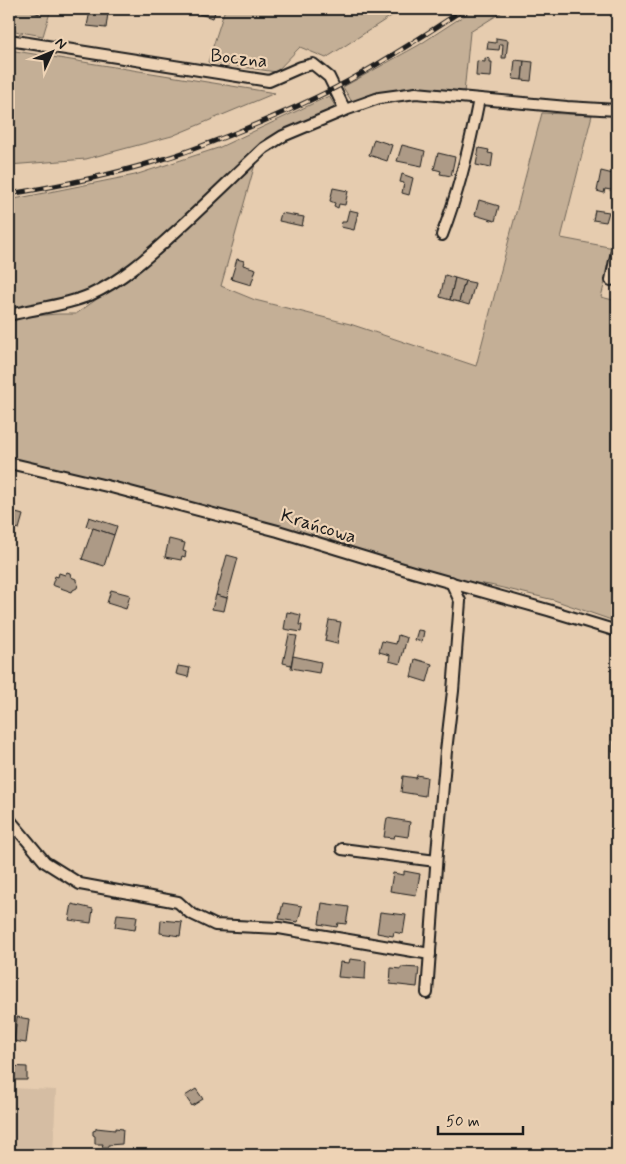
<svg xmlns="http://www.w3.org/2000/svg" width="626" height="1164" font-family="Mynerve,sans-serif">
<rect width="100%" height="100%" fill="#e6ccaf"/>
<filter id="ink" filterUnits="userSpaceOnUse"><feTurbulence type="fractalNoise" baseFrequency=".02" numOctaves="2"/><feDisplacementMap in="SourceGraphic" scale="10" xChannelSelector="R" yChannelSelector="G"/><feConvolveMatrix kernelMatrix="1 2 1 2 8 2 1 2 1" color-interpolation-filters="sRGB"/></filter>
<g filter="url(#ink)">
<polygon fill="#d5bda3" points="9,1088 56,1090 53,1155 9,1155"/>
<g fill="#c4af96" stroke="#706659">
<polygon points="9,9 51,9 43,36 9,30"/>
<polygon points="225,9 402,9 326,58 300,47 276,72 208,62"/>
<polygon points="474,9 507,9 470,32 464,93 400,90 374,93 352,102 343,87 419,45"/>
<polygon points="9,50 275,93 172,136 86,159 9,165"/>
<polygon points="329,96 335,106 327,115 276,135 156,246 111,281 82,296 9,311 9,200 135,175 218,148"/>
<polygon points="542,113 592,115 561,238 614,248 601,297 617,301 617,622 554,600 490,585 463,581 136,488 9,457 9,320 20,317 58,314 76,314 163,252 255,164 221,286 255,300 350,324 476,366"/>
</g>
<g fill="#ad9a86" stroke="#1c1c1c">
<polygon points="32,9 40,9 39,14 31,11"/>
<polygon points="201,9 216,9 213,18 199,14"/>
<polygon points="90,11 108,13 106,28 87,26"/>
<polygon points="496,38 508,40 506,58 502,58 503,44 500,44 499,50 487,49 488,42 496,43"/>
<polygon points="485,58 490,59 490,62 492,62 491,77 476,76 477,61 485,62"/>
<polygon points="515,60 524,61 522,80 513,79"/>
<polygon points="524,61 533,62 531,81 522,80"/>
<polygon points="374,139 392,145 387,161 369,155"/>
<polygon points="402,145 425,151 422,166 397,161"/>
<polygon points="479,148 489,150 488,153 493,154 491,168 476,165"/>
<polygon points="438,153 455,157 451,176 440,174 441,171 434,169"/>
<polygon points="601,171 617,175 617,191 605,189 604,193 597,191"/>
<polygon points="402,174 413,178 409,195 402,193 404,183 400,182"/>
<polygon points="333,188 348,191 345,205 339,204 338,208 334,206 335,203 330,201"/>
<polygon points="479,200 499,206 495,221 475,215"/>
<polygon points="349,210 358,212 354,230 341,227 342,222 346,222"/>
<polygon points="595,210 609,212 606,222 593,220"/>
<polygon points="281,213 304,217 302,226 279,221"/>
<polygon points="237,259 244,261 243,265 256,269 251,285 231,279"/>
<polygon points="445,275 455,278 450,300 440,297"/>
<polygon points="455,278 465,281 459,302 450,300"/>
<polygon points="465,281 475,283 469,305 459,302"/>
<polygon points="9,511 23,515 19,529 9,526"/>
<polygon points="89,517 117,526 114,535 86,526"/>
<polygon points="93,528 114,535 104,566 82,559"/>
<polygon points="169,539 185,543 183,551 186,552 185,557 182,556 181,560 165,557"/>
<polygon points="227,555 238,558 227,598 216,595"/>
<polygon points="67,572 70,573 71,577 76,579 76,581 78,584 77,588 73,590 72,592 52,585 55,576 58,577 59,573 65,575"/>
<polygon points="111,590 130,595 126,609 107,603"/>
<polygon points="216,595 227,598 224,611 212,609"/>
<polygon points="287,612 301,615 299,625 302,625 301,632 284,629"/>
<polygon points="329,620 341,622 337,644 325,641"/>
<polygon points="418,630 424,631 422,642 415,640"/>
<polygon points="289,635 297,636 291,665 283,663"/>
<polygon points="398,635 407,638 400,664 389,661 390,655 379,652 382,641 396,644"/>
<polygon points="293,656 321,662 319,673 291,668"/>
<polygon points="415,659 432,664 427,682 411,677"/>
<polygon points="616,663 617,663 617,752 612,752"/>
<polygon points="178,666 190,668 188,677 176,674"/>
<polygon points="417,775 427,777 425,796 401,792 403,776 416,778"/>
<polygon points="387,818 410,822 408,837 395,835 394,838 384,837"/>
<polygon points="404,871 420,874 416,895 390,891 393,873 404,875"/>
<polygon points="283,903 302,906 298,922 279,919"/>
<polygon points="322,903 349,907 346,924 338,923 337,927 319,924"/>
<polygon points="72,904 93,909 91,923 69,920"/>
<polygon points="380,912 406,915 403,934 394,932 393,936 377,933"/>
<polygon points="117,914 137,916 135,930 115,927"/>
<polygon points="161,920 182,922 180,936 160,933"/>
<polygon points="350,959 366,961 365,979 338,977 340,962 349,963"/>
<polygon points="401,967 419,968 417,987 390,984 391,968 401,969"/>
<polygon points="17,1017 29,1019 26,1043 14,1041"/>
<polygon points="9,1066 27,1067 27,1080 9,1080"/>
<polygon points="196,1089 203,1099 192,1106 185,1096"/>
<polygon points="96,1128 115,1130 115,1128 123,1129 122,1144 108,1145 108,1147 102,1147 103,1144 95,1144 95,1136 93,1135 93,1131 96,1130"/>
</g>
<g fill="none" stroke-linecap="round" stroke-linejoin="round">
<g stroke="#1c1c1c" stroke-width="14">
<g id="minor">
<polyline points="9,40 269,81 301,67 313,64 329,77 345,110 379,98 416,93 567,107 617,110"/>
<path d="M442,235C459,191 470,145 479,99"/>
<polyline points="611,280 617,251"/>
<path d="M9,315C36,308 64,306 90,295C121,281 148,257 173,234C204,206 234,176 264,148L283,136L345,110"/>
<polyline points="9,463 111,487 278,531 413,572 548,610 617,631"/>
<polyline points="9,819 45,862 80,884 178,902 190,913 215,925 279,928 430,954"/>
<polyline points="342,849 436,861"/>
<polyline points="427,993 437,853 446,751 453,691 460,601 451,582"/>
</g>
</g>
<use href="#minor" stroke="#eed3b5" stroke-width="10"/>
<g stroke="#1c1c1c" stroke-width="5">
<path id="rail" d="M9,194C60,186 111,175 160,160C185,153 210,143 235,133C269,119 302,105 335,88C379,65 422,37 464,9"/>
</g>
<use href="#rail" stroke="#eed3b5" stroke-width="3" stroke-dasharray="9" stroke-linecap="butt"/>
</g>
</g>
<g text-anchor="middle" stroke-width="4.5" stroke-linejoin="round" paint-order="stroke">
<g font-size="19" fill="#1c1c1c" stroke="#eed3b5">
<text transform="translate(239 57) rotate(6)" y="7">Boczna</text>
<text transform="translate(319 525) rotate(17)" y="7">Krańcowa</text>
</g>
</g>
<rect width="626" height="1164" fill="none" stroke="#eed3b5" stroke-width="30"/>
<rect x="15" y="15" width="596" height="1134" fill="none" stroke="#1c1c1c" stroke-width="2" filter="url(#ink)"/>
<g transform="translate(52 52) rotate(46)" stroke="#eed3b5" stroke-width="4" paint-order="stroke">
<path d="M0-4L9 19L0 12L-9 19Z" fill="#1c1c1c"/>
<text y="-8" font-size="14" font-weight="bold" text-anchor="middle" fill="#1c1c1c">N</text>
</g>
<path d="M438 1126v8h85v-8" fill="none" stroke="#1c1c1c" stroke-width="2.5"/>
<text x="446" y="1126" font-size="15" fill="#1c1c1c" stroke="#eed3b5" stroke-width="4" paint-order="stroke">50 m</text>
</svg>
